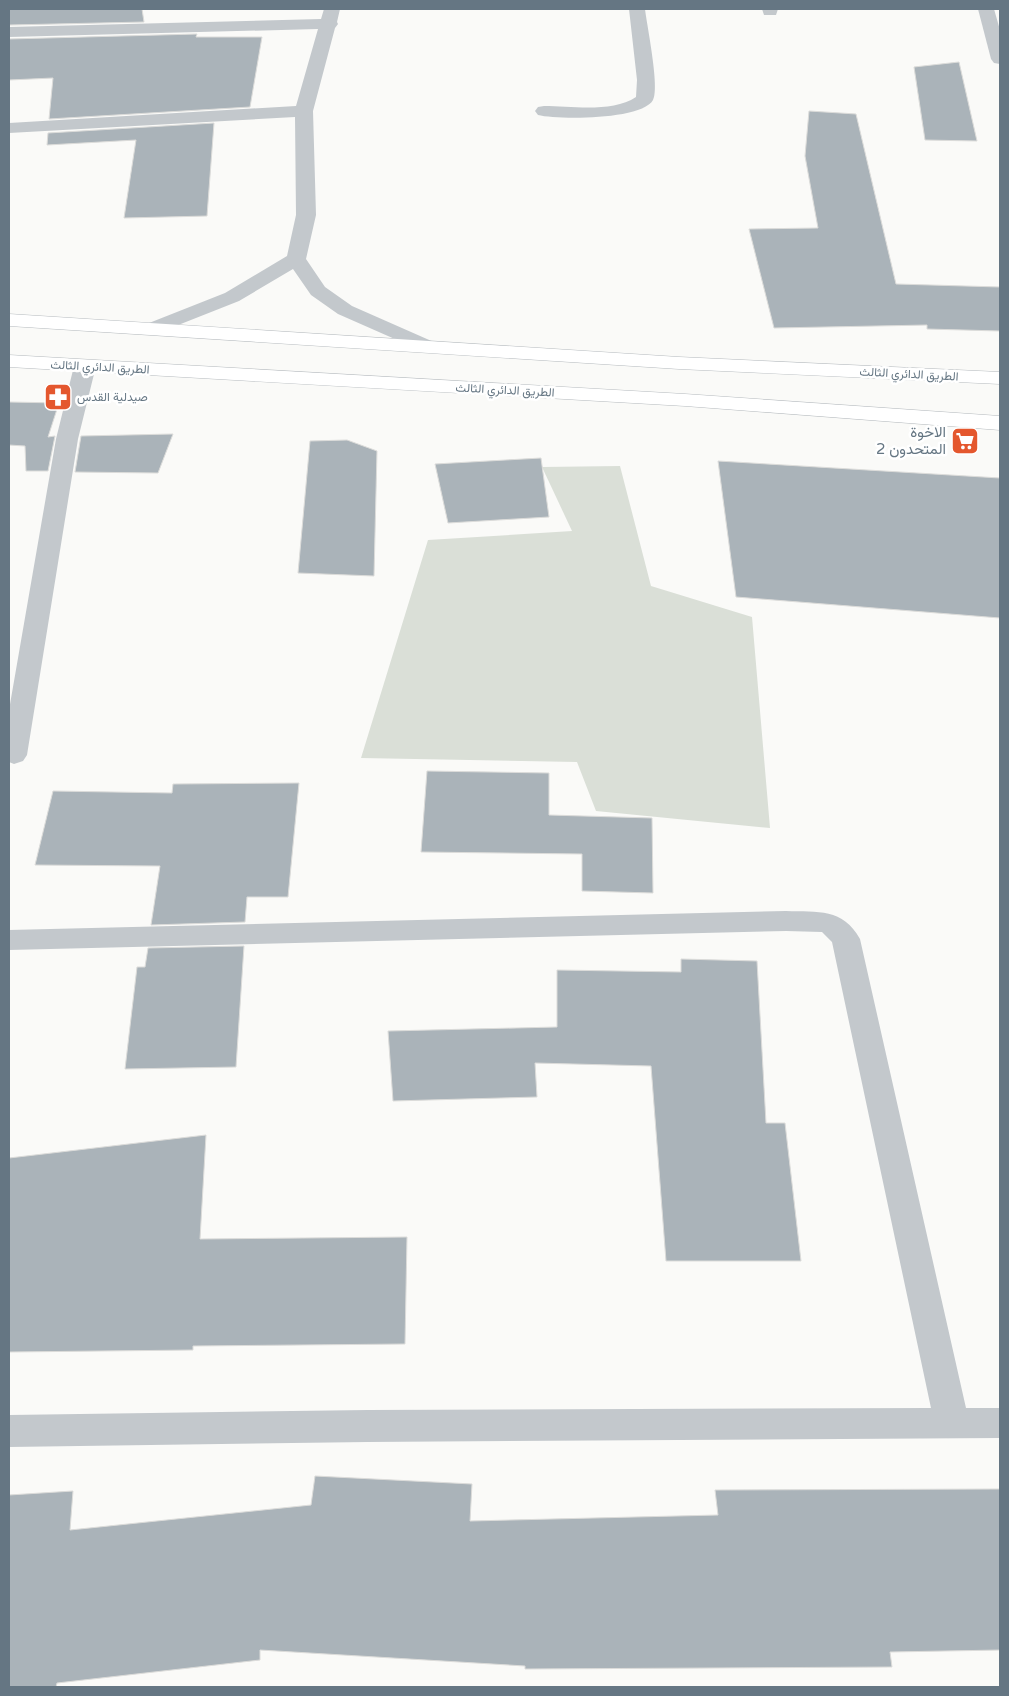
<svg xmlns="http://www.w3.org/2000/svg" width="1009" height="1696" font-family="'Varela Round',Vazirmatn,sans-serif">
<rect width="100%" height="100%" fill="#fafaf8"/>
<polygon fill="#dadfd7" points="620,466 651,586 752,617 770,828 596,811 577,762 361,758 428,540 572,531 542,467"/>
<g fill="#aab3b9" stroke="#dcdcda">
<polygon points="9,9 142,9 144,22 9,25"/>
<polygon points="197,34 196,37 262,37 250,107 49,119 53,78 9,80 9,39"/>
<polygon points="959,62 977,141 925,140 914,67"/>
<polygon points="809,111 856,114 896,284 1000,287 1000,331 927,329 927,325 774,328 749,229 818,228 805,156"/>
<polygon points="214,123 207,216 124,218 136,140 47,145 48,133"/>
<polygon points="9,402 59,403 48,437 55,436 48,471 26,471 25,446 9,445"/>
<polygon points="173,434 158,473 75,472 81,436"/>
<polygon points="347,440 377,451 374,576 298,573 310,441"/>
<polygon points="541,458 549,517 448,523 435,464"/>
<polygon points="718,461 1000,478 1000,618 736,597"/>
<polygon points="427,771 549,773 549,815 652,818 653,893 582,891 582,854 421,852"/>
<polygon points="299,783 288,897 247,897 245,922 151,925 160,866 35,865 53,791 172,793 173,784"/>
<polygon points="244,946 236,1067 125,1069 137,967 145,967 148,948"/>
<polygon points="681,959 757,961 766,1123 785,1123 801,1261 666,1261 651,1066 535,1063 537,1097 393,1101 388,1031 557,1027 557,970 681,972"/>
<polygon points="206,1135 200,1239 407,1237 405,1344 193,1346 193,1350 9,1352 9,1158"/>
<polygon points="315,1476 472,1484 470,1521 718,1515 715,1490 1000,1489 1000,1650 890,1652 892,1667 525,1669 525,1666 260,1650 260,1660 57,1683 56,1687 9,1687 9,1495 73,1491 70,1530 311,1505"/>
</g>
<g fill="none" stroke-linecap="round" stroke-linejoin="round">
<g stroke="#b5babe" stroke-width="1">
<g id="major">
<polygon points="9,314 679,357 1000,372 1000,384 679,369 9,326"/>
<polygon points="9,355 685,394 1000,416 1000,430 685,406 9,367"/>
</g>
</g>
<g fill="#c3c8cc" fill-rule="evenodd">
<polygon points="324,9 340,9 337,22 338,24 335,28 313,111 316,215 306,259 325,287 352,306 436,343 439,347 436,351 429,353 422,351 338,314 311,295 293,269 239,301 158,333 151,335 144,333 141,329 144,325 225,293 287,256 296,215 295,117 9,133 9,123 296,106 318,29 9,37 9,27 321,19"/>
<path d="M629,9H645C647,26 660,88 653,100C642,120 558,120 538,115L535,111L538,107L544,106C572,106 612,113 636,97L637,80Z"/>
<polygon points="762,9 778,9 776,15 764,15"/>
<polygon points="978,9 994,9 1000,30 1000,64 994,63 991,59"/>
<polygon points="85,360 92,362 96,366 78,439 27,755 23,761 14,764 9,762 9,710 56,439 74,366 78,362"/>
<path d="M786,911C818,912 843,908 860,939L966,1408H1000V1438L368,1442L9,1447V1415L368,1410L931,1408L832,942L822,932L786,931L9,950V930Z"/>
</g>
<use href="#major" fill="#fff" fill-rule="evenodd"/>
</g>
<defs>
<g id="pharmacy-square" transform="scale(1.4375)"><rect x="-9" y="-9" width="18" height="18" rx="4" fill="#e4572e" stroke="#fff"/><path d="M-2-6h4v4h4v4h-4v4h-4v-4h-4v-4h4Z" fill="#fff"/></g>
<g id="supermarket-square" transform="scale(1.4375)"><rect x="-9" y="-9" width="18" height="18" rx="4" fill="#e4572e" stroke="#fff"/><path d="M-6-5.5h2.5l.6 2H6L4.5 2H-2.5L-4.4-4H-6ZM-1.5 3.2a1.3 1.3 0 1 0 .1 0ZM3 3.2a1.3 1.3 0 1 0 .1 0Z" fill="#fff"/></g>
</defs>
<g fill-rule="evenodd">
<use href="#pharmacy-square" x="58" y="397"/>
<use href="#supermarket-square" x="965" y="441"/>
</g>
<g text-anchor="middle" stroke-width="5" stroke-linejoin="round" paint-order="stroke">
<g font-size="12" fill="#657683" stroke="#fff">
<text transform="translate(100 367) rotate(3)" y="4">الطريق الدائري الثالث</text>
<text transform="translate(909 374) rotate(3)" y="4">الطريق الدائري الثالث</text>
<text transform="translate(505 390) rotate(3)" y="4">الطريق الدائري الثالث</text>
</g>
<g font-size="12" fill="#657683" stroke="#fff" text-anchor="start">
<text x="77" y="401">صيدلية القدس</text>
</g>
<g font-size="15" fill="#657683" stroke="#fff" text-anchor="end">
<text x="946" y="437">الاخوة<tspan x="946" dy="17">المتحدون 2</tspan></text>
</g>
</g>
<rect width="1009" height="1696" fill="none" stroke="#657683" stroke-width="20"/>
</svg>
